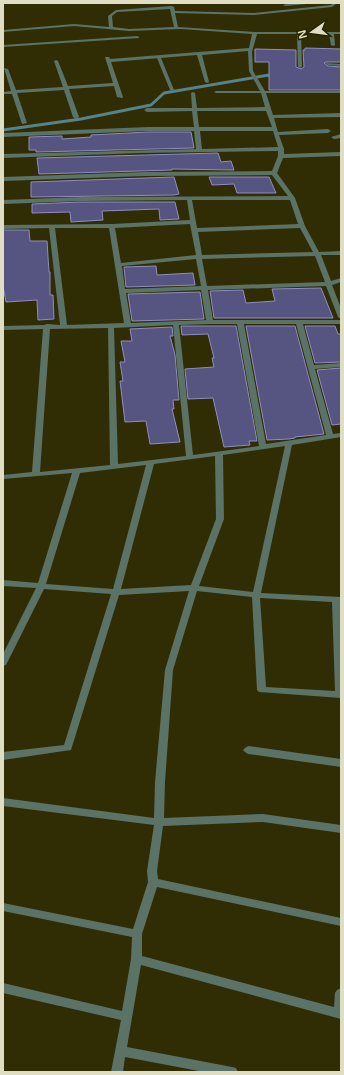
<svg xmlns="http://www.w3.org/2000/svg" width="344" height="1075" font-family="'Noto Sans',sans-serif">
<rect width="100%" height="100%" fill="#302d04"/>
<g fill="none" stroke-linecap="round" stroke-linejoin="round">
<polyline stroke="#56828a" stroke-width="3" points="3,130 81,119 151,105 164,93 275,74"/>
</g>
<g fill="#565481" stroke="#8f8ebf">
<polygon points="305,48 341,49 341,62 326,62 324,63 328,66 341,67 341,90 269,90 269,62 255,62 255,49 296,50 296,67 301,69 304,67 303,50 305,50"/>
<polygon points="148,132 191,132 194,148 36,152 36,150 29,150 29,137 62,136 62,139 91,137 91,135"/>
<polygon points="218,153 221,162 231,161 234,170 172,169 172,170 39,174 37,158"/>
<polygon points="174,177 179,194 174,195 31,197 31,182"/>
<polygon points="209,177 269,177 276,193 237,193 234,184 212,185"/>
<polygon points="81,202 175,202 179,219 160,220 159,209 102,211 103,220 71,222 70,212 32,213 32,204"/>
<polygon points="3,230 29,230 30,241 47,241 49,272 50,272 50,295 53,295 54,319 38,320 37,300 6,302 3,286"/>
<polygon points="156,266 157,275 193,273 195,285 126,287 124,267"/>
<polygon points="321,288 333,318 214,318 210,291 243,290 246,303 275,301 272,289"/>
<polygon points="200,292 204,319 132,321 128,294"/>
<polygon points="181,326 236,326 257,441 249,441 250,445 224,447 213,398 188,399 185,369 214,367 212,358 214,358 208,334 182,335"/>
<polygon points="246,326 295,326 324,434 295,437 295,438 289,439 267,440"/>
<polygon points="305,326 335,326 338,334 341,334 341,362 315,363"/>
<polygon points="172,327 173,336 170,336 175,355 179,400 173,400 174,409 172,409 180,442 150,444 146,421 125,422 120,381 123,381 120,362 125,362 121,341 132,341 130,329"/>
<polygon points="341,368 341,424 332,425 317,370"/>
</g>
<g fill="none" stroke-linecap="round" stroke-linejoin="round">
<polygon fill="#5b7267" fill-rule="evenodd" points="158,57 161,58 174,90 174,91 170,90 157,58"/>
<g fill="#5b7267" fill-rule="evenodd">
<polygon points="292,3 309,3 307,4 285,6 283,5"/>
<path d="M333,3H337L332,7L254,15L175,13L178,27L255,32H341V34H334L335,45L333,46L331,45L329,34H301L302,67L300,68L298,67L297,34H257L252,52L253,71L265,91H341V93H266L273,115L341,113V117L274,118L278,132L328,129L331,131L328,133L279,135L284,149V154L341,152V156L283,158L277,173L295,198L305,226L319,252L341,251V255H321L331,281L341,278V282L332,285L341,308V319L338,317L326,286L208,290L213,320H341V324H303L314,365L341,363V367L315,369L333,434L341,433V437L292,445L261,593L341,597V698L259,692L257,690L252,597L197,591L173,670L165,782L164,818L263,814L341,825V833L263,822L163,826L157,871L158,879L341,918V926L157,887L142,934V956L334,1007L335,993L337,990L341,988V1019L141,965L127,1047L232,1067L236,1068L238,1072H204L125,1057L123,1072H111L121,1020L3,993V983L122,1011L131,959L132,937L3,911V903L133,929L148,882L147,871L154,825L3,806V798L154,818L155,782L165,670L189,591L119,595L71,750L3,760V752L64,745L111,594L44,589L6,665L3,666V654L36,588L3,586V580L38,583L72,473L3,479V475L32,472L43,329L3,330V326L44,325L47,324L60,325L49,228L3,229V225L112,224L190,220L187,200L81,201L3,204V200L81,197L288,196L272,175L145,176L3,181V177L145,172L272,171L278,156V151L140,153L3,158V154L196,149L194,131H148L3,137V133L148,127H194L192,111L147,112L144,110L147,108H192L191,93L193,92L195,93L197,108L265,107L261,93H216L214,92L216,91H260L249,71L248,51L202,55L209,82L207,83L205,82L197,55L111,62L123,97L122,98L117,97L114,86L69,89L79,117L76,119L73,117L64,90L17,93L27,123L22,124L12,94H3V92L11,91L4,68L8,69L16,90L63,87L54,61L56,60L58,61L68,86L113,83L105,57H109L110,59L249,48L252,34L181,29L129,31L74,26L3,32V30L74,24L109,27L108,16L116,10L172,6L174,7L175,11L254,13L331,5ZM170,9L174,27L129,29L113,27L112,16L117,12ZM197,111H266L272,127H199ZM200,131H273L278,147L202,149ZM192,200H290L298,224L197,228ZM190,224L196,255L121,263L115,228ZM55,228H109L124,323L67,325ZM300,228L313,252L202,255L198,232ZM315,256L325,282L207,286L202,259ZM196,259L201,286L125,289L122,266ZM201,290L206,320L131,323L126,293ZM210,324H237L259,446L193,455L179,325ZM244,324H296L326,435L266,444ZM173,325L186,456L118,464L114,328ZM108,328L110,465L40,472L50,329ZM285,446L253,592L199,586L224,519L223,455ZM215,456L216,519L191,585L121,589L154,464ZM146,465L113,589L46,584L80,473ZM260,598L332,602L335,691L266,687Z"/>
<polygon points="137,36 139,37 139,38 3,47 3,45"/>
<polygon points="326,63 341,64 341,66 328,65 326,64"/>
<polygon points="341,134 341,138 334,139 331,137"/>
<polygon points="248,746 341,759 341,767 248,754 245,752 243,750 245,748"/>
</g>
</g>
<rect width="344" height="1075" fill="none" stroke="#dfdec3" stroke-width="8"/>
<g transform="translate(312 32) rotate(256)" stroke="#262300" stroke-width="3" paint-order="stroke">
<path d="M0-3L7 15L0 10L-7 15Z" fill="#dfdec3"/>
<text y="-6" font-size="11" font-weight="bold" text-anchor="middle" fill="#dfdec3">N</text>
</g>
</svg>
